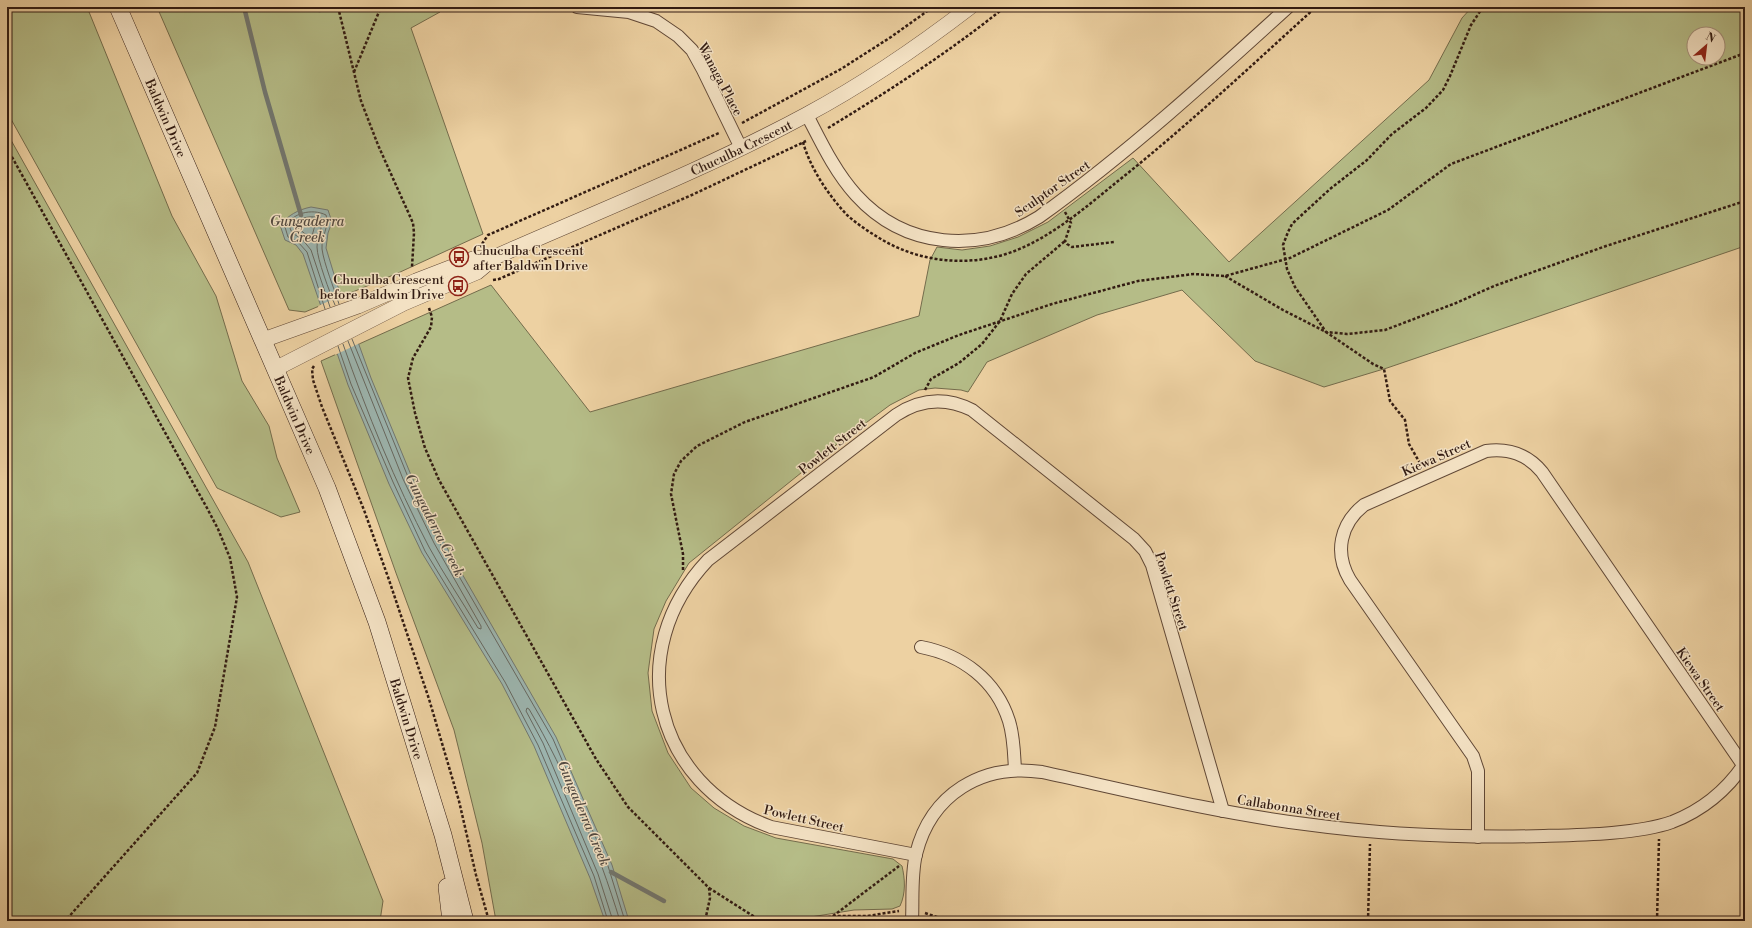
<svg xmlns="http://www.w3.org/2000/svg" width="1752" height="928" font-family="'Libre Bodoni',serif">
<rect width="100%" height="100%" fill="#edd1a2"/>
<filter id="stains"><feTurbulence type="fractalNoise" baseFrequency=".005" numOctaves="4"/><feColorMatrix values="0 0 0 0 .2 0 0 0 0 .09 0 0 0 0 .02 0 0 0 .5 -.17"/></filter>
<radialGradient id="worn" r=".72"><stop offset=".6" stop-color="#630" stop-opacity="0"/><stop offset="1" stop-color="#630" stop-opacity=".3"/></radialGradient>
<g fill="#b5bc87" stroke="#746c4c" fill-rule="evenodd">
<polygon points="7,7 87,7 172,216 216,296 242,381 269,426 277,458 300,512 281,517 217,488 7,112"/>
<polygon points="157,7 438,7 440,12 411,28 483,234 398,273 305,312 289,310"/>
<path d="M1472,7H1745V246L1387,368L1324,387L1255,361L1182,290L1097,315L987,362L968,392L961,390L935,388L919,390L890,405L832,448L689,563L666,601L654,629L648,673L652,711L668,753L691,788L714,808L744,826L776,838L893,859L902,866C905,879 906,893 900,906L892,909L854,910L786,921H496L482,843L454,730L396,573L321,361L491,285L590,412L919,316L930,260L937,247L962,250L990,246L1018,237L1048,222L1133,158L1229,262L1429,80L1462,18ZM1694,34H1718V58H1694Z"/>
<polygon points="7,133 248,562 383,901 380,921 7,921"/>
</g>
<path fill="#9cb5af" stroke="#727770" d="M311,207L328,210L332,222L328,233L326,248L337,284L371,378L411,475L442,539L556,737L612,865L629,921H605L590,878L534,746L502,684L422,553L389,484L348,385L303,254L296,245L285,240L280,225C289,215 297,210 311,207Z"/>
<polygon fill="#edd1a2" points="343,295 360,343 335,355 318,306"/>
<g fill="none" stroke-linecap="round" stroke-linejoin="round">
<g stroke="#676860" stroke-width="1">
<polygon points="311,222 315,225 312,236 310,238 298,228 305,224"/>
<path d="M330,307L311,250L302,239L292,233L290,228C295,218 312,214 322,219C323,226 317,239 317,247C317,259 330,293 335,305"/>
<path d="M325,309L307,252L298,242L288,237L285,227C292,213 312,208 326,215C330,226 321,236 322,249C324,264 334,288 339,304"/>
<polyline points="352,339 408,477 438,540 553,739 608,866 625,921"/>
<path d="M343,344C367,413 395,482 429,547C444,575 462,601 478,628L481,629V626L434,543L403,479L348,341"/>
<polyline points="338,346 351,384 393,482 425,551 505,682 538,745 594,876 608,921"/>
<path d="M613,921L598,874L543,743L526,711L527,708L529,709C567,774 598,849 620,921"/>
</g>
<g stroke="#727770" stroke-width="4.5">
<polyline points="244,7 265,92 301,215"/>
<polyline points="299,7 320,10"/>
<polyline points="611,872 664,901"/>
</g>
<g stroke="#614836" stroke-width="14">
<g id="minor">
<polyline points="577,7 629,12 656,21 678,36 692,50 703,70 741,148"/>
<path d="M807,115C821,142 835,172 856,195C905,249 979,254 1039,217C1128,153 1208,80 1288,7"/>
<path d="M921,647C962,655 996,680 1009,721C1014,737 1014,753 1015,770"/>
<path d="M1478,837V771L1473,756L1350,580C1334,553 1340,524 1364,505L1486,451C1509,448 1527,454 1542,472L1743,765"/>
<path d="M916,855L771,827C653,784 622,651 708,560L896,415C920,399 946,397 972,410L1134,539L1145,551L1152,565L1223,811"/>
<path d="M912,921C913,899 911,875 916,854C931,794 982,763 1042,772C1129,791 1217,813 1305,824C1385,835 1464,838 1544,836C1581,835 1638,834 1672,822C1703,810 1727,790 1745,763"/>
</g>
</g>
<g stroke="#614836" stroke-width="16">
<g id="tertiary">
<polyline points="263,340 358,306 416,281 473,259 495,257"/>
<path id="s1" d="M275,369L404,303L477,272L495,257C599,211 706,169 806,115C864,84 918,47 970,7"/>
</g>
</g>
<g stroke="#321b12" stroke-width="18">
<g id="secondary">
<path id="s2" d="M118,7L327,488L377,622L443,835L465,921"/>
<polyline points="447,887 451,921"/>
</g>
</g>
<g stroke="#321b12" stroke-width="2.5" stroke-dasharray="3 2" stroke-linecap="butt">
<polyline points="338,7 361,101 378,145 413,223 414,233 412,267"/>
<polyline points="1483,7 1471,25 1450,76 1443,90 1426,108 1392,134 1367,160 1330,189 1306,211 1292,224 1288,232 1283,245 1287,269 1295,287 1326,332 1347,334 1385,330 1456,303 1494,286 1606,246 1745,201"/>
<polyline points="354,72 381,7"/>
<polyline points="742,123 841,69 891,37 933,7"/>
<path d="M828,128C889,91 949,52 1005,7"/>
<path d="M803,142C810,168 829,196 847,215C856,223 866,230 876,236C916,262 967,268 1012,252C1052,237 1086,207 1118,181C1187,126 1251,66 1316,7"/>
<polyline points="7,148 207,508 218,529 230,558 237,597 215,727 197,773 65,921"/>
<polyline points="1065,212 1071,223 1065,241 1067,244 1072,247 1114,242"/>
<polyline points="482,244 488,235 719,133"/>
<polyline points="1225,276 1283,310 1326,332 1373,364 1384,369 1390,401 1405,420 1409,444 1421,465"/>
<polyline points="493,280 499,279 694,194 806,141"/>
<polyline points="429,308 432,317 431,327 413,358 408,378 415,413 425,448 439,480 596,759 628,807 709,888 710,898 705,921"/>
<polyline points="314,366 312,369 313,380 322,407 364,510 388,577 429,699 459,801 476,875 489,921"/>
<polyline points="925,390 931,379 959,363 982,344 1000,321 1012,294 1026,274 1065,241"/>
<polyline points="683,570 683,554 671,494 674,474 681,461 697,446 745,422 874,377 915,353 959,335 1052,304 1138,281 1194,274 1225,276 1290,258 1388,210 1451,164 1745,53"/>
<polyline points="709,888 761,921"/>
<polyline points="925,913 940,918 977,921"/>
<polyline points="833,916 899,866"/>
<polyline points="793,921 838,916 867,916 899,911"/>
<polyline points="1368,921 1370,844"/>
<polyline points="1657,921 1659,839"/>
</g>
<use href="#minor" stroke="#f3e1c3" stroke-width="12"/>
<use href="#tertiary" stroke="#f3e1c3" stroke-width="15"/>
<use href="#secondary" stroke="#f3e1c3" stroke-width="17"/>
</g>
<defs>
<g id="bus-ring" transform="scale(1)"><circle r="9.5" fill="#f3e1c3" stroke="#8f2418" stroke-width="1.5"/><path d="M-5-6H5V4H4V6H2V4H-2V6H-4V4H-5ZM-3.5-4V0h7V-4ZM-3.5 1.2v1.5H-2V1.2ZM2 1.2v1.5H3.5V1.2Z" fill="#8f2418"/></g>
</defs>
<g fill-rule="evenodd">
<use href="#bus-ring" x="459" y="257"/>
<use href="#bus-ring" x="458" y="286"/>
</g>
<g text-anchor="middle" stroke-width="3" stroke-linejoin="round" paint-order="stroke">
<g font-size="13" fill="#321b12" stroke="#f3e1c3">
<text transform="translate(721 79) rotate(62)" y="5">Wanaga Place</text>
<text dy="5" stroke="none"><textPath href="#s2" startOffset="121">Baldwin Drive</textPath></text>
<text dy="5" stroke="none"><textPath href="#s1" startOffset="517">Chuculba Crescent</textPath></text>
<text transform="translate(1052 188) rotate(-35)" y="5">Sculptor Street</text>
<text dy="5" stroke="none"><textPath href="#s2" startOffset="445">Baldwin Drive</textPath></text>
<text transform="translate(832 446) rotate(-38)" y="5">Powlett Street</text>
<text transform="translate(1436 457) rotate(-24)" y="5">Kiewa Street</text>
<text transform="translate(1172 591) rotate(72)" y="5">Powlett Street</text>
<text transform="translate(1701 679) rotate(55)" y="5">Kiewa Street</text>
<text dy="5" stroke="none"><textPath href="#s2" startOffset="769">Baldwin Drive</textPath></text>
<text transform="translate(1289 807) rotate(9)" y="5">Callabonna Street</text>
<text transform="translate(804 818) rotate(13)" y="5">Powlett Street</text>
</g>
<g font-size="13" fill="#321b12" stroke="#f3e1c3" text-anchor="start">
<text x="473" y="255">Chuculba Crescent<tspan x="473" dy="15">after Baldwin Drive</tspan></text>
<text x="444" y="284" text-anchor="end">Chuculba Crescent<tspan x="444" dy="15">before Baldwin Drive</tspan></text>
</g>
<g font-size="14" font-style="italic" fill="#524941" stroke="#f3e1c3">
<text x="307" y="226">Gungaderra<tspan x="307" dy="16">Creek</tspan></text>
<text transform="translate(435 525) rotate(63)" y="5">Gungaderra Creek</text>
<text transform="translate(584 813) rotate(67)" y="5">Gungaderra Creek</text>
</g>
</g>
<rect width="1752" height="928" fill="none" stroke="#edd1a2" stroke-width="24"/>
<rect x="8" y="8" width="1736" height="912" fill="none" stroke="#321b12" stroke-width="2"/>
<rect x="12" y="12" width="1728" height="904" fill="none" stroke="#321b12"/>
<g transform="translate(1706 46) rotate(28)"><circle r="19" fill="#f3e1c3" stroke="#a6927c"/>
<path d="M0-3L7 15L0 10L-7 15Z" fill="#8f2418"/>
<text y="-6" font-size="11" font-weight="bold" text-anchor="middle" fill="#321b12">N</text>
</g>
<rect width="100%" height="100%" filter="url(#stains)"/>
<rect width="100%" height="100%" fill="url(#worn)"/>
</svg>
